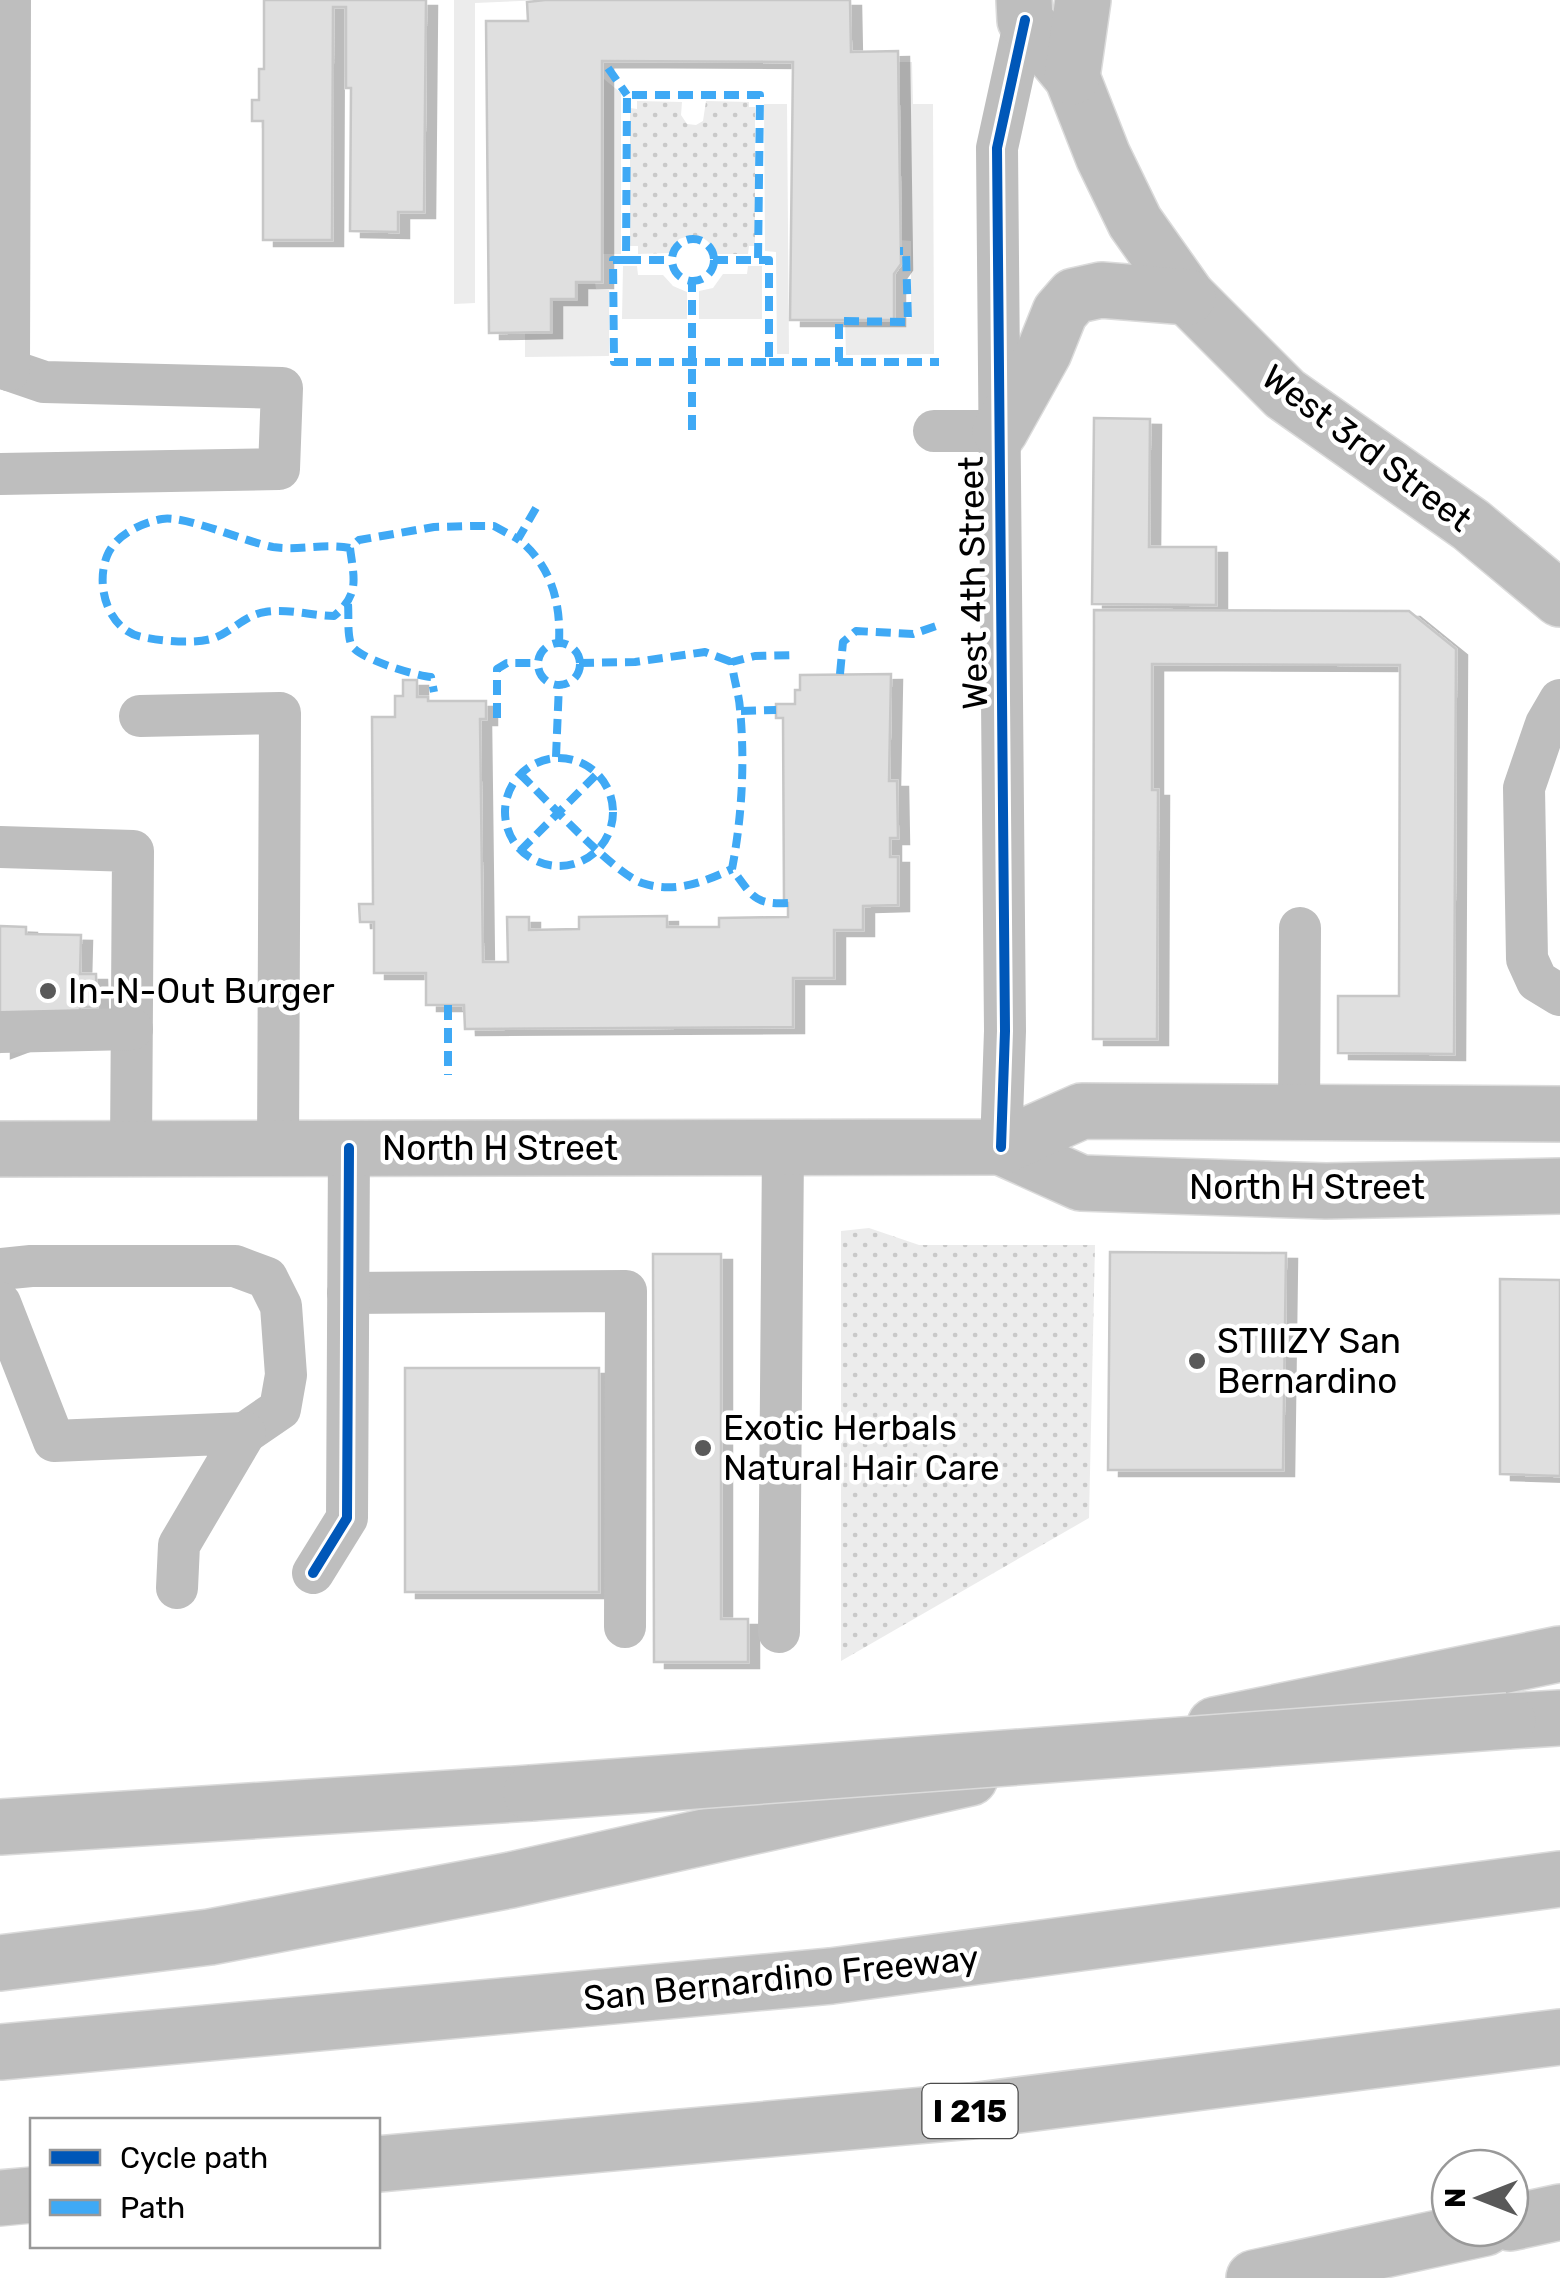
<svg xmlns="http://www.w3.org/2000/svg" width="1560" height="2278" font-family="Rubik,sans-serif">
<defs>
<pattern id="grass-dots" width="8" height="8" patternUnits="userSpaceOnUse" patternTransform="scale(2.5)"><rect width="8" height="8" fill="#ececec"/><path d="M2 2h.1M6 6h.1" fill="none" stroke="#c9c9c9" stroke-width="1.8" stroke-linecap="round"/></pattern>
<filter id="shadow"><feDropShadow dx="11" dy="6" stdDeviation="0" flood-color="#0004"/></filter>
</defs>
<rect width="100%" height="100%" fill="#fff"/>
<g fill="url(#grass-dots)">
<path d="M637,101L682,102L681,115L687,124L696,125L703,121L706,101L749,102V107H755V246H749L748,254H717C708,237 698,232 679,239L670,253L638,254V246H630V108L637,109Z"/>
<polygon points="869,1228 919,1245 1095,1245 1089,1518 841,1661 841,1231"/>
</g>
<g fill="#ececec">
<polygon points="454,0 545,0 475,3 475,303 454,304"/>
<polygon points="898,62 912,62 913,104 933,104 934,354 846,355 845,319 911,318 911,241 899,240"/>
<polygon points="604,79 621,93 621,254 603,254"/>
<polygon points="764,104 787,104 789,354 777,354 776,252 765,251"/>
<polygon points="623,266 637,266 638,275 663,275 673,286 687,292 687,319 622,319"/>
<polygon points="748,266 762,266 762,319 699,319 699,291 713,288 723,274 747,274"/>
<polygon points="576,282 595,282 596,289 609,290 609,356 525,357 525,333 551,332 551,299 575,299"/>
</g>
<g fill="#dfdfdf" stroke="#c7c7c7" stroke-width="2.5" filter="url(#shadow)">
<polygon points="264,0 426,0 424,212 398,212 398,232 350,231 351,88 346,88 346,7 333,7 332,240 263,240 263,121 252,121 252,100 259,100 259,69 264,69"/>
<polygon points="545,0 850,0 851,52 898,51 901,264 894,274 894,320 790,320 793,62 602,61 602,282 576,282 576,299 551,299 551,332 489,333 486,21 528,21 527,2"/>
<polygon points="1094,418 1150,419 1149,547 1216,547 1216,605 1092,604"/>
<polygon points="1094,610 1409,611 1456,649 1454,1054 1338,1053 1338,996 1399,996 1400,665 1152,664 1152,790 1158,790 1157,1039 1093,1039"/>
<polygon points="891,674 889,781 897,781 898,838 890,838 890,857 898,857 898,905 863,906 863,930 834,930 834,978 793,978 793,1027 465,1029 464,1005 426,1005 426,973 374,973 374,922 360,922 359,904 373,904 372,717 395,717 395,696 403,696 403,680 417,680 417,697 428,697 428,701 486,701 486,719 480,719 483,962 508,962 507,917 529,917 529,930 579,929 579,917 667,916 667,927 719,927 719,918 788,917 788,903 784,903 783,718 776,718 776,704 795,704 795,690 800,690 800,675"/>
<polygon points="0,926 26,927 26,934 81,935 80,974 96,974 97,1007 80,1007 80,1022 0,1052"/>
<polygon points="1110,1252 1286,1253 1283,1470 1108,1470"/>
<polygon points="653,1254 721,1254 721,1619 748,1619 748,1662 654,1662"/>
<polygon points="1500,1279 1560,1280 1560,1476 1500,1474"/>
<rect x="405" y="1368" width="194" height="224"/>
</g>
<g fill="none" stroke-linecap="round" stroke-linejoin="round">
<g stroke="#dbdbdb" stroke-width="58">
<g id="major">
<polyline points="1024,0 1025,20 1072,77 1103,156 1135,222 1188,297 1285,394 1471,525 1560,599"/>
<polyline points="1072,77 1083,0"/>
<polyline points="1000,431 1044,352 1060,312 1074,296 1101,290 1188,297"/>
<polyline points="1001,1147 1081,1183 1326,1191 1560,1186"/>
<polyline points="0,1149 1001,1147 1082,1111 1560,1114"/>
</g>
</g>
<g stroke="#dbdbdb" stroke-width="58">
<g id="highway">
<polyline points="1508,1721 1560,1718"/>
<polyline points="1215,1725 1560,1654"/>
<polyline points="0,1827 531,1793"/>
<polyline points="0,1963 210,1937 511,1880 970,1778"/>
<polyline points="0,2052 831,1976 1560,1879"/>
<polyline points="378,2164 971,2111 1560,2037"/>
<polyline points="0,2198 32,2195"/>
<polyline points="1510,2223 1560,2212"/>
<polyline points="1254,2278 1485,2228"/>
</g>
</g>
<g stroke="#bebebe" stroke-width="42">
<polyline points="0,367 44,382 282,388 279,469 0,474"/>
<polyline points="9,370 10,0"/>
<polyline points="934,431 1000,431"/>
<polyline points="1560,700 1546,724 1524,788 1527,959 1537,981 1560,995"/>
<polyline points="140,716 280,713 278,1149"/>
<polyline points="0,847 133,851 131,1149"/>
<polyline points="0,1032 132,1029"/>
<polyline points="1299,1113 1300,928"/>
<polyline points="1001,1147 1005,1031 997,148 1025,20"/>
<polyline points="0,1269 31,1266 235,1266 267,1278 281,1306 286,1375 280,1409 245,1433"/>
<polyline points="348,1293 626,1291 625,1627"/>
<polyline points="0,1303 54,1441 245,1433 179,1545 177,1588"/>
<polyline points="313,1573 347,1518 349,1148"/>
<polyline points="779,1632 783,1148"/>
</g>
<use href="#major" stroke="#bebebe" stroke-width="55"/>
<use href="#highway" stroke="#bebebe" stroke-width="55"/>
<g stroke="#dbdbdb" stroke-width="58" stroke-linecap="butt">
<polyline id="highway-bridge" points="531,1793 1508,1721"/>
</g>
<use href="#highway-bridge" stroke="#bebebe" stroke-width="55"/>
<g stroke="#3fa9f5" stroke-width="8" stroke-dasharray="15 8" stroke-linecap="butt">
<polyline points="608,68 627,95"/>
<circle cx="693" cy="260" r="21"/>
<polyline points="626,260 672,260"/>
<polyline points="713,260 769,260 769,362 614,362 613,260 626,260 627,95 760,95 758,260"/>
<polyline points="769,362 939,362"/>
<polyline points="839,362 839,321 908,322 906,251 900,251"/>
<polyline points="692,430 692,281"/>
<path d="M536,508L518,539C551,565 561,602 559,643"/>
<path d="M350,548C354,579 360,594 334,616C312,616 288,608 265,612C244,615 230,634 211,639C191,644 161,641 142,637C108,630 95,586 107,556C115,535 141,523 162,519C185,515 246,542 273,547C299,551 324,543 350,548L359,540L434,527L471,526H494L518,539"/>
<path d="M348,604C349,616 347,633 351,644C355,658 417,676 431,677L434,692"/>
<circle cx="559" cy="664" r="21"/>
<polyline points="579,663 635,662 705,652 732,662"/>
<polyline points="840,674 843,642 856,631 913,634 939,625"/>
<polyline points="741,711 776,710"/>
<polyline points="497,718 497,669 507,663 538,663"/>
<polyline points="556,757 559,684"/>
<circle cx="559" cy="812" r="54"/>
<path d="M520,774C546,799 612,872 642,883C674,894 704,882 732,869"/>
<polyline points="520,851 597,774"/>
<path d="M788,903C753,905 752,895 732,869C742,817 745,762 740,709C739,693 733,678 732,662L755,656L796,655"/>
<polyline points="448,1005 448,1075"/>
</g>
<g stroke="#fff" stroke-width="16">
<g id="cycleway">
<polyline points="1001,1147 1005,1031 997,148 1025,20"/>
<polyline points="313,1573 347,1518 349,1148"/>
</g>
</g>
<use href="#cycleway" stroke="#0057b8" stroke-width="10"/>
</g>
<g fill="#595959" stroke="#fff" stroke-width="4">
<circle cx="48" cy="991" r="10"/>
<circle cx="1197" cy="1361" r="10"/>
<circle cx="703" cy="1448" r="10"/>
</g>
<g text-anchor="middle" stroke-width="9" stroke-linejoin="round" paint-order="stroke">
<rect fill="#fff" stroke="#4c4c4c" stroke-width="2.5" x="922.5" y="2084" width="95" height="54" rx="8"/>
<g font-size="32" font-weight="bold" fill="#000">
<text x="970" y="2122">I 215</text>
</g>
<g font-size="35" fill="#000" stroke="#fff">
<text transform="translate(1367 448) rotate(37)" y="12">West 3rd Street</text>
<text transform="translate(973 583) rotate(-91)" y="12">West 4th Street</text>
<text x="500" y="1160">North H Street</text>
<text x="1307" y="1199">North H Street</text>
<text transform="translate(781 1978) rotate(-6)" y="12">San Bernardino Freeway</text>
</g>
<g font-size="35" fill="#000" stroke="#fff" text-anchor="start">
<text x="68" y="1003">In-N-Out Burger</text>
<text x="1217" y="1353">STIIIZY San<tspan x="1217" dy="40">Bernardino</tspan></text>
<text x="723" y="1440">Exotic Herbals<tspan x="723" dy="40">Natural Hair Care</tspan></text>
</g>
</g>
<rect x="30" y="2118" width="350" height="130" fill="#ffffff" stroke="#999999" stroke-width="2.5"/>
<rect x="50" y="2150" width="50" height="15" fill="#0057b8" stroke="#999999" stroke-width="2.5"/>
<text x="120" y="2168" font-size="30" fill="#000000">Cycle path</text>
<rect x="50" y="2200" width="50" height="15" fill="#3fa9f5" stroke="#999999" stroke-width="2.5"/>
<text x="120" y="2218" font-size="30" fill="#000000">Path</text>
<g transform="translate(1480 2198) rotate(270)"><circle r="48" fill="#ffffff" stroke="#999999" stroke-width="2.5"/>
<path d="M0-8L18 38L0 25L-18 38Z" fill="#595959"/>
<text y="-15" font-size="28" font-weight="bold" text-anchor="middle" fill="#000000">N</text>
</g>
</svg>
